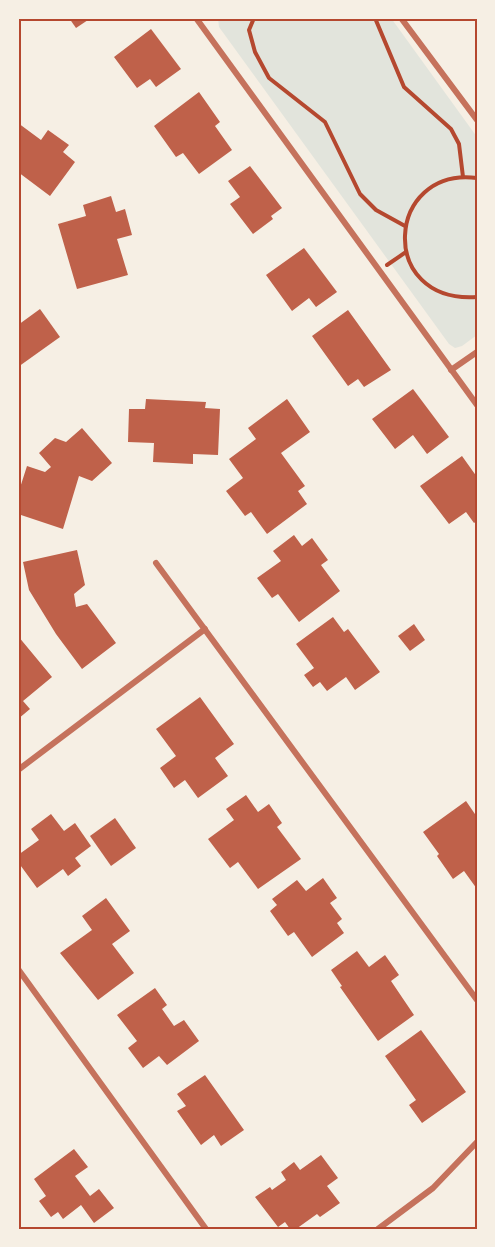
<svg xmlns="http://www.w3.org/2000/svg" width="495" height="1247" font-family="Overpass,sans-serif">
<rect width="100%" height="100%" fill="#f6efe4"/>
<polygon fill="#e2e4dc" points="218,18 391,18 477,137 477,335 462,346 455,348 449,344 219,27"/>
<g fill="#bf614a">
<polygon points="69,18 91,18 76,28"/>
<polygon points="151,29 181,69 156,87 150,79 137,88 114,57"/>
<polygon points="199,92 220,122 215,126 232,150 199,174 183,153 176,157 154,126"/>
<polygon points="18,123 41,140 48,130 69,145 63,152 75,162 50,196 18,172"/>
<polygon points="250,166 282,208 271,216 273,219 253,234 230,204 240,197 228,181"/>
<polygon points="111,196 116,212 125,209 132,235 117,239 128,275 77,289 58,224 86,216 83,205"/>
<polygon points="304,248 337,292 316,307 309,298 292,311 266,275"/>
<polygon points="40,309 60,337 18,367 18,325"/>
<polygon points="348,310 391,370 364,387 358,379 348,386 312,336"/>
<polygon points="413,389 449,437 427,454 413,435 395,449 372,419"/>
<polygon points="146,399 206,402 205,408 220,409 218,455 193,454 193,464 153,462 154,443 128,442 129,409 145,409"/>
<polygon points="287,399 310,432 281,453 305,486 298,491 307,504 267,534 251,512 245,516 226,491 243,478 229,459 256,439 248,428"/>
<polygon points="82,428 112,463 92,481 79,476 63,529 18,514 18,494 27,466 45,472 51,467 39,453 55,438 66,442"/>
<polygon points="462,456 477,477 477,521 474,523 466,512 449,524 420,486"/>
<polygon points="294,535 302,546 312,538 328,560 321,565 340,591 299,622 278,594 272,598 257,578 281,561 273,551"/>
<polygon points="77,550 85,585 74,594 76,607 87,604 116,643 82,669 56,634 29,590 23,562"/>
<polygon points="333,617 344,632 348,629 380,672 355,690 346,677 327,691 320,682 313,687 304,675 314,668 296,644"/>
<polygon points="414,624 425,640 410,651 398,636"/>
<polygon points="18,636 52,677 23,701 30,709 18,719"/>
<polygon points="200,697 234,744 215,758 228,776 198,798 185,780 174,788 160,768 176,756 156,729"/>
<polygon points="246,795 258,812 269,804 282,823 277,827 301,859 258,889 238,862 230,868 208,839 234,820 226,809"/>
<polygon points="466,801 477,817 477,889 464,871 453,879 437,856 439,854 423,832"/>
<polygon points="51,814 64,831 75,823 91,846 75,858 81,866 68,876 63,869 37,888 18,862 18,855 39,840 31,829"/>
<polygon points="115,818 136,848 111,866 90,836"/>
<polygon points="323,878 337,898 330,903 342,919 337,923 344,933 312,957 294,932 288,936 270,911 277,905 272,899 297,880 306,891"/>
<polygon points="106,898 130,931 112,944 134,973 98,1000 60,953 92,930 82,916"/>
<polygon points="357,951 369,967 385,955 399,975 391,981 414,1015 378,1041 340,987 342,986 331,970"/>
<polygon points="155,988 167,1005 162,1009 174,1026 184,1020 199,1041 167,1065 159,1056 143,1068 128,1048 137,1041 117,1015"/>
<polygon points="421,1030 466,1092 422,1123 409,1105 416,1100 385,1056"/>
<polygon points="205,1075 244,1130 221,1146 214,1135 201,1145 177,1111 186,1106 177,1094"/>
<polygon points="74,1149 88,1167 75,1176 90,1196 99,1189 114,1208 94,1223 81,1205 63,1219 58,1212 51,1217 39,1201 46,1196 34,1179"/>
<polygon points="321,1155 338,1178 327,1186 340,1203 320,1217 317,1214 296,1229 290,1229 285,1222 278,1227 255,1197 270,1187 272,1190 286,1180 281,1172 294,1162 300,1170"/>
</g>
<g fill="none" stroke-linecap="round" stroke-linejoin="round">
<g stroke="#b5482f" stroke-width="4">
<polyline points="254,18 249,30 255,52 269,78 325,122 360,194 376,210 405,226"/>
<polyline points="375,18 404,87 451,129 459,144 463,177"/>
<path d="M477,178C386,166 376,304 477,297"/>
<polyline points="387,265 406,252"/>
</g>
<g stroke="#c5725c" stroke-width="6">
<polyline points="196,18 477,405"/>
<polyline points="401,18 477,120"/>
<polyline points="451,370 477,352"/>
<polyline points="156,563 477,1000"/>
<polyline points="18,770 205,629"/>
<polyline points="18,969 206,1229"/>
<polyline points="378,1229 433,1188 477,1142"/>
</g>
</g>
<rect width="495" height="1247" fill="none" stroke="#f6efe4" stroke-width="39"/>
<rect x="20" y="20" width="456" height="1208" fill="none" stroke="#b5482f" stroke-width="2"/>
</svg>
